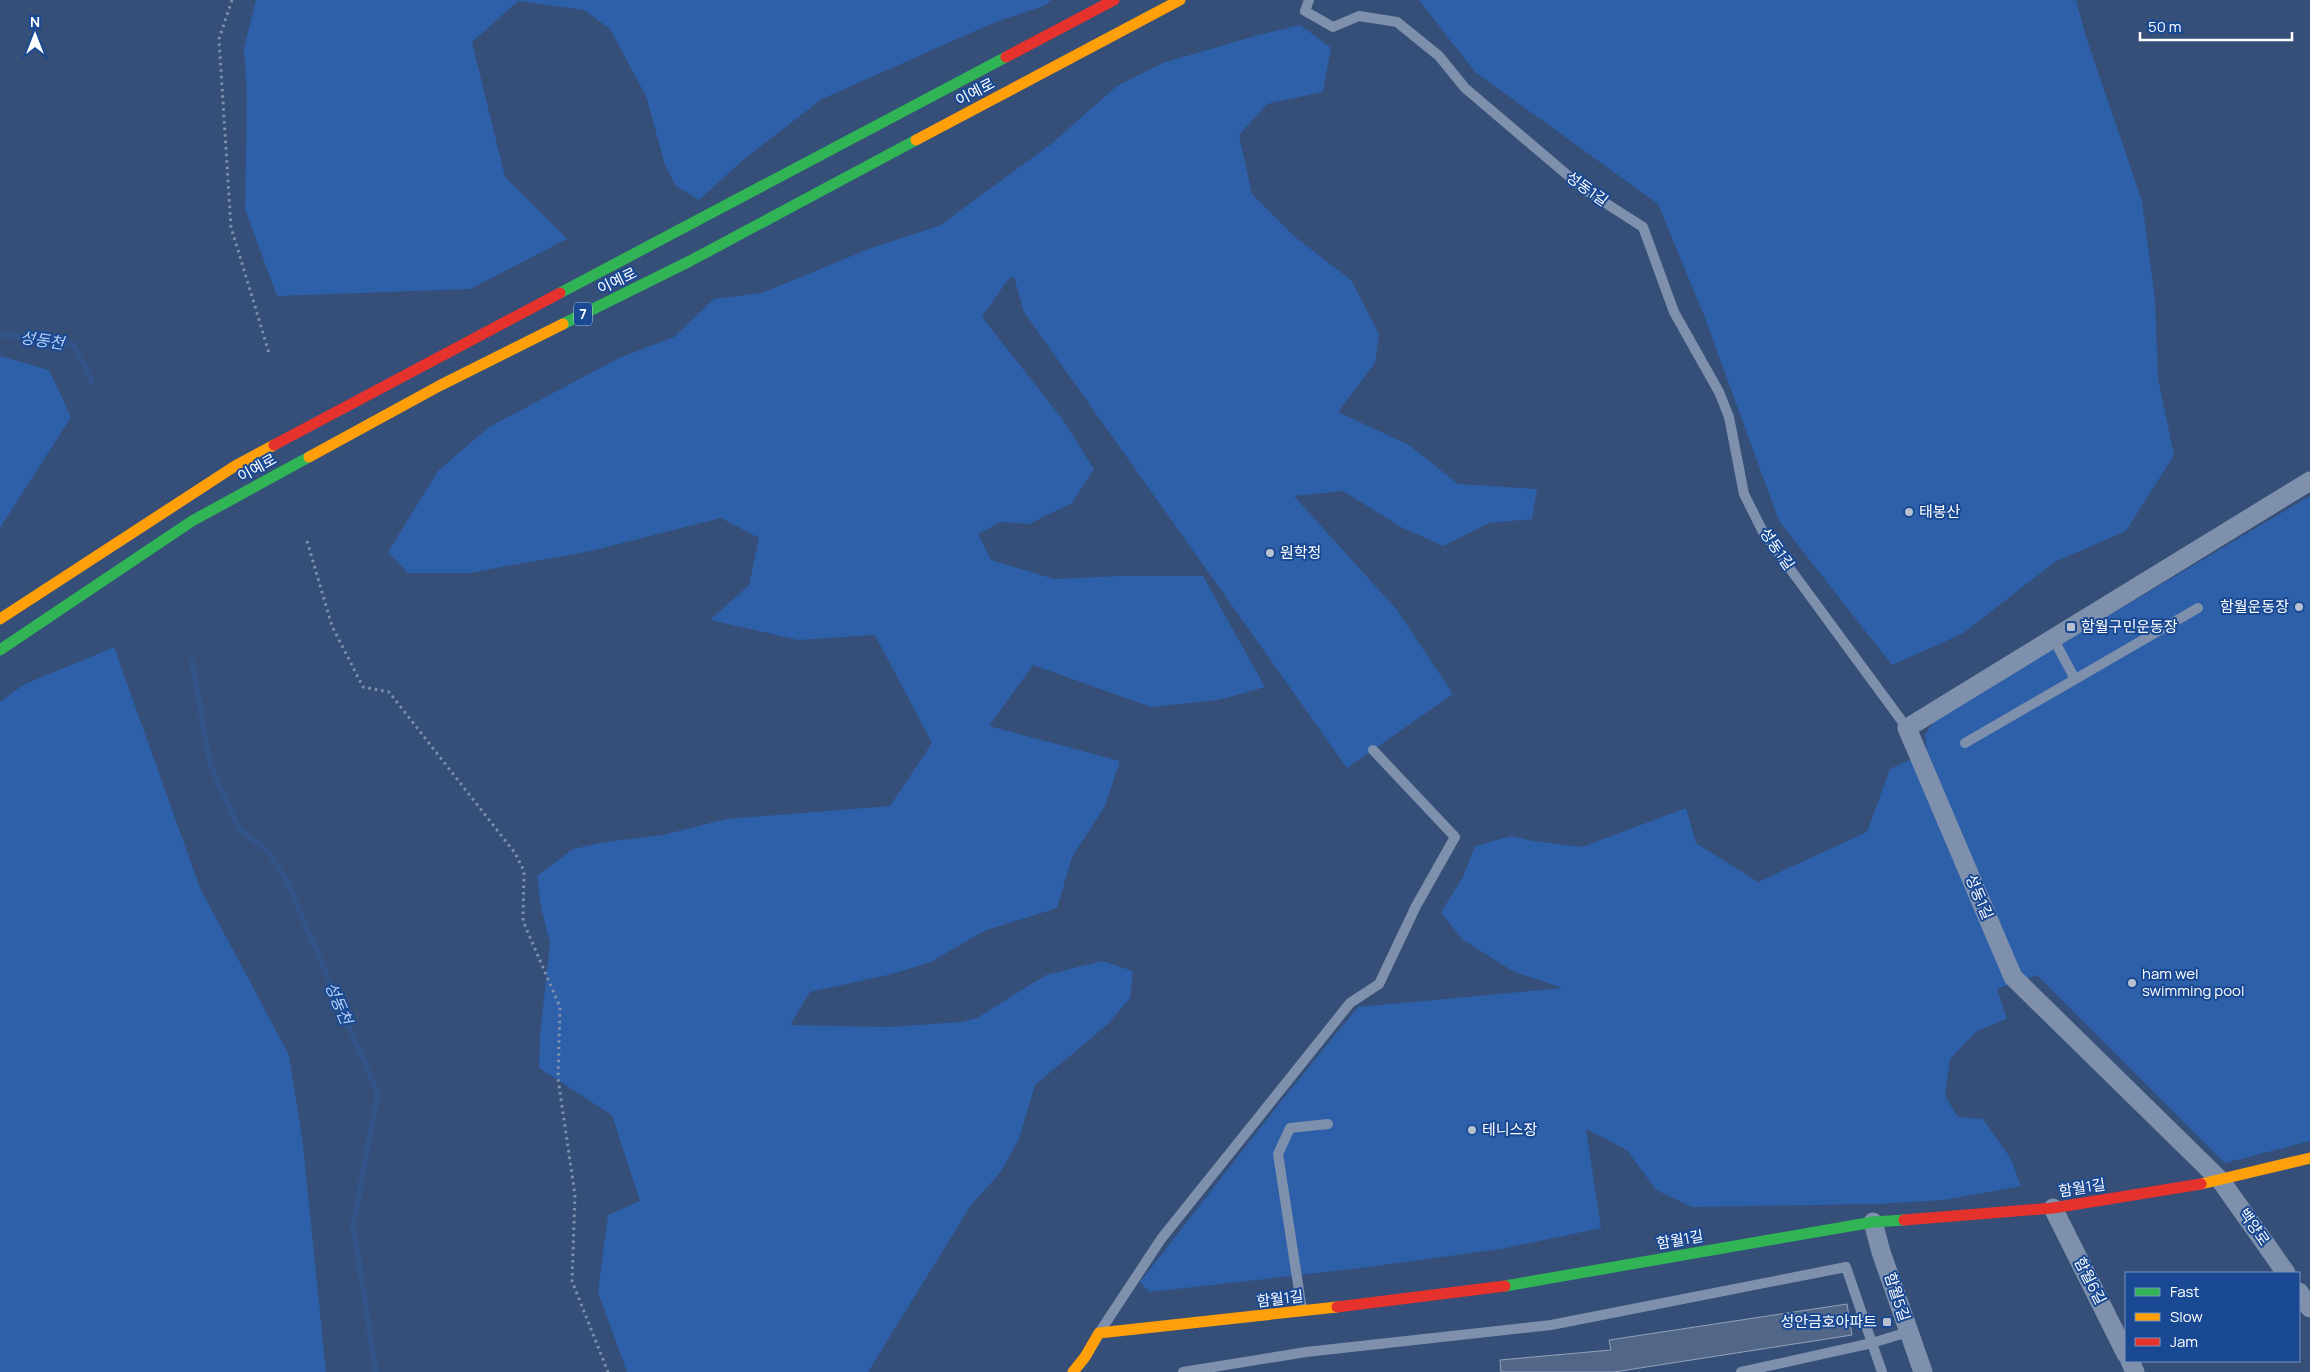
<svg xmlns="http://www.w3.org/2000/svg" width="2310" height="1372" font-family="Manrope,'Noto Sans KR',sans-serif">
<rect width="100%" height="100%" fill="#354f78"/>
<g fill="#2e5fa9">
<polygon points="256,0 1051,0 1044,6 993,23 822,99 743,160 699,200 676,186 665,165 646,96 610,29 584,10 518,1 472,42 505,177 567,239 470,289 277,296 245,209 247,97 244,48"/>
<polygon points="1419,0 2076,0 2086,37 2142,201 2155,299 2158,379 2174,455 2126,531 2055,562 1962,634 1892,665 1779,521 1705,318 1658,204 1475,72"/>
<polygon points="1300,25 1331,48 1323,92 1267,104 1239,135 1252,194 1295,237 1351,280 1379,334 1375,363 1338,412 1409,445 1458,484 1537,489 1532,519 1489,523 1443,546 1401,527 1343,491 1294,496 1397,610 1453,694 1347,768 1024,312 1014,277 1009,278 982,317 1063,420 1094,469 1072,503 1029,524 1001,522 978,534 991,560 1054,579 1119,576 1203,576 1265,687 1218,700 1151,707 1033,665 989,726 1120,761 1105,806 1072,857 1057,908 984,931 931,962 892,974 810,992 790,1025 888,1027 961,1022 977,1018 1046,975 1102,961 1133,971 1130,998 1107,1025 1035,1085 1019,1139 1000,1173 971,1205 868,1372 627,1372 598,1292 608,1215 640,1201 612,1115 539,1068 540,1036 550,943 541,907 537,876 573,849 606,842 663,835 726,819 890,806 932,743 875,635 798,640 710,620 749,585 759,538 721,518 591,551 469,573 408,573 388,552 438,471 489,427 619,358 674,337 714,299 762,293 871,248 939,226 1051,144 1117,86 1163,63 1258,35"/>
<polygon points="0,356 49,370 71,417 0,528"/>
<polygon points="2310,496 2310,1141 2225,1163 2037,975 1997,989 2007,1019 1977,1031 1950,1059 1945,1096 1958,1117 1983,1119 2011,1159 2021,1186 1945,1200 1878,1204 1692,1207 1656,1190 1627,1150 1586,1129 1601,1228 1501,1249 1353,1269 1149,1292 1140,1282 1282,1100 1358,1007 1563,988 1514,972 1462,939 1441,912 1463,877 1475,846 1511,836 1533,841 1582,847 1686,808 1696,843 1758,882 1867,832 1890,769 1927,752 1925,735 1936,718"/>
<polygon points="114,647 200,888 289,1055 303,1144 326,1372 0,1372 0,702 23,685"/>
</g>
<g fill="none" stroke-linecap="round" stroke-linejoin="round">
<g stroke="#325489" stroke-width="6">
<polyline points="0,334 73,344 92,381"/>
<polyline points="192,660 210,764 239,829 269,852 288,884 378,1094 353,1225 376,1372"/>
</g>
</g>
<polygon fill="#526787" stroke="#92a2b8" points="1847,1304 1852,1335 1614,1372 1501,1372 1500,1360 1611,1350 1609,1340"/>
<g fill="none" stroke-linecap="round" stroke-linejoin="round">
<g stroke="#7e90ab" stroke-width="3" stroke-dasharray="2.5 4" stroke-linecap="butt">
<polyline points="232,0 219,39 231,227 269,353"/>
<polyline points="307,541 332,626 363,687 389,692 515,853 524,871 523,921 560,1007 558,1079 575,1195 572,1281 608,1372"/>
</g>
<g stroke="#7e90ab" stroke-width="10">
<polyline points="1309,0 1305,11 1333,27 1359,16 1397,22 1439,56 1465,88 1585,190 1643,227 1674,312 1719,392 1729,417 1744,494 1763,532 1907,728"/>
<polyline points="2053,638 2075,679"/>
<polyline points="1965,743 2198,608"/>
<polyline points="1302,1310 1278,1154 1290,1128 1328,1124"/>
<polyline points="1101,1330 1161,1239 1350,1003 1379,984 1416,906 1455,837 1373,750"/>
<polyline points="1183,1372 1306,1352 1551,1325 1846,1267 1872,1343 1908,1332"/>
<polyline points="1741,1372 1872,1343 1882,1372"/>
</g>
<g stroke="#7e90ab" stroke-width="19">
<polyline points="2053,1208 2126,1354"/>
<polyline points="1873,1222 1881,1252 1923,1372"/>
<polyline points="2286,1273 2221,1181 2013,977 1907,728 2310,481"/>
<polyline points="2299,1292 2310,1308"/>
<polyline points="2130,1361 2135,1372"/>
</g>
<g stroke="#30b455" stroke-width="11">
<polyline points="560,293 1006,57"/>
<polyline points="563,324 690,261 916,140"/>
<polyline points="0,650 192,521 309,457"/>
<polyline points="1505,1286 1873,1222 1904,1220"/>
</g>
<g stroke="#ff9f0a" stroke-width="11">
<polyline points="916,140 1180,0"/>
<polyline points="309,457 439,386 563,324"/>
<polyline points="0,619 235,466 274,445"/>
<polyline points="2201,1184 2310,1158"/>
<polyline points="1073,1372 1085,1357 1099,1333 1337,1307"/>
</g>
<g stroke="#e5322d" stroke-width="11">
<polyline points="1006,57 1114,0"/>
<polyline points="274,445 560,293"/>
<polyline points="1904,1220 2053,1208 2201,1184"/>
<polyline points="1337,1307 1505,1286"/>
</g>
</g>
<g fill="#b8c1d0" stroke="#1a4993" stroke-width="2">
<circle cx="1909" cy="512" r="5"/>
<circle cx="1270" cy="553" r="5"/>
<circle cx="2299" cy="607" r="5"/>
<rect x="2066" y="622" width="10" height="10" rx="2.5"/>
<circle cx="2132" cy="983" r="5"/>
<circle cx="1472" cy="1130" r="5"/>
<rect x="1882" y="1317" width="10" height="10" rx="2.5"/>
</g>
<g text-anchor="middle" stroke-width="4" stroke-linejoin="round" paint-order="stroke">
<rect fill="#1a4993" stroke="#bac8df" stroke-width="1" x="574" y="302.5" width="18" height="23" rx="4"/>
<g font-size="14" font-weight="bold" fill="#fff">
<text x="583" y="319">7</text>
</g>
<g font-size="15" fill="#fff" stroke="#1a4993">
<text transform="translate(975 92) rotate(-28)" y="5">이예로</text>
<text transform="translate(1587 189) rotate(36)" y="5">성동1길</text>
<text transform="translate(617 281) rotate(-26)" y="5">이예로</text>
<text transform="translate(257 468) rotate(-29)" y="5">이예로</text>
<text transform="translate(1777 549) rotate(55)" y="5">성동1길</text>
<text transform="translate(1979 897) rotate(67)" y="5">성동1길</text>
<text transform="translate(2082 1188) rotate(-9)" y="5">함월1길</text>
<text transform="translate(2254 1227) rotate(55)" y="5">백양로</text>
<text transform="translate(1680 1240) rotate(-10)" y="5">함월1길</text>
<text transform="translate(2090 1281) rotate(63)" y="5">함월6길</text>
<text transform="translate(1897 1297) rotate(72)" y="5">함월5길</text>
<text transform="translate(1280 1299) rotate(-7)" y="5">함월1길</text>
</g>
<g font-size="15" fill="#fff" stroke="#1a4993" text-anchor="start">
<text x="1919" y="517">태봉산</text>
<text x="1280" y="558">원학정</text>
<text x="2289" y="612" text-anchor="end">함월운동장</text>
<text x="2081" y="632">함월구민운동장</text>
<text x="2142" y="979">ham wel<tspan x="2142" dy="17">swimming pool</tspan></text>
<text x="1482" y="1135">테니스장</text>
<text x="1877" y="1327" text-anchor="end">성안금호아파트</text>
</g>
<g font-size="16" font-style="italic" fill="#b7d1f6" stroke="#1a4993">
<text transform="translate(42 340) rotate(8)" y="6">성동천</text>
<text transform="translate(339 1003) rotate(67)" y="6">성동천</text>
</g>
</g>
<rect x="2125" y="1272" width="175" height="90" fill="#1a4993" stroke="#7692be"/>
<rect x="2135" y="1288" width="25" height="8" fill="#30b455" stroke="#7692be"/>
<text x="2170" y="1297" font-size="15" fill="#ffffff">Fast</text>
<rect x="2135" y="1313" width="25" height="8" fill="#ff9f0a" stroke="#7692be"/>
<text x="2170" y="1322" font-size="15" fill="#ffffff">Slow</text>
<rect x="2135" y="1338" width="25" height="8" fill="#e5322d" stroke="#7692be"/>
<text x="2170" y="1347" font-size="15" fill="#ffffff">Jam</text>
<g transform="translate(35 35)" stroke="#1a4993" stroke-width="4" paint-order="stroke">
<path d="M0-4L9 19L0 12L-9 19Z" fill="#ffffff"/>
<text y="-8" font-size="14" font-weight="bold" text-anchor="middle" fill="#ffffff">N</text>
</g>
<path d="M2140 32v8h152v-8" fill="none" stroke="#ffffff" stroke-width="2.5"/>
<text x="2148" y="32" font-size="15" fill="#ffffff" stroke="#1a4993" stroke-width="4" paint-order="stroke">50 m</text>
</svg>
